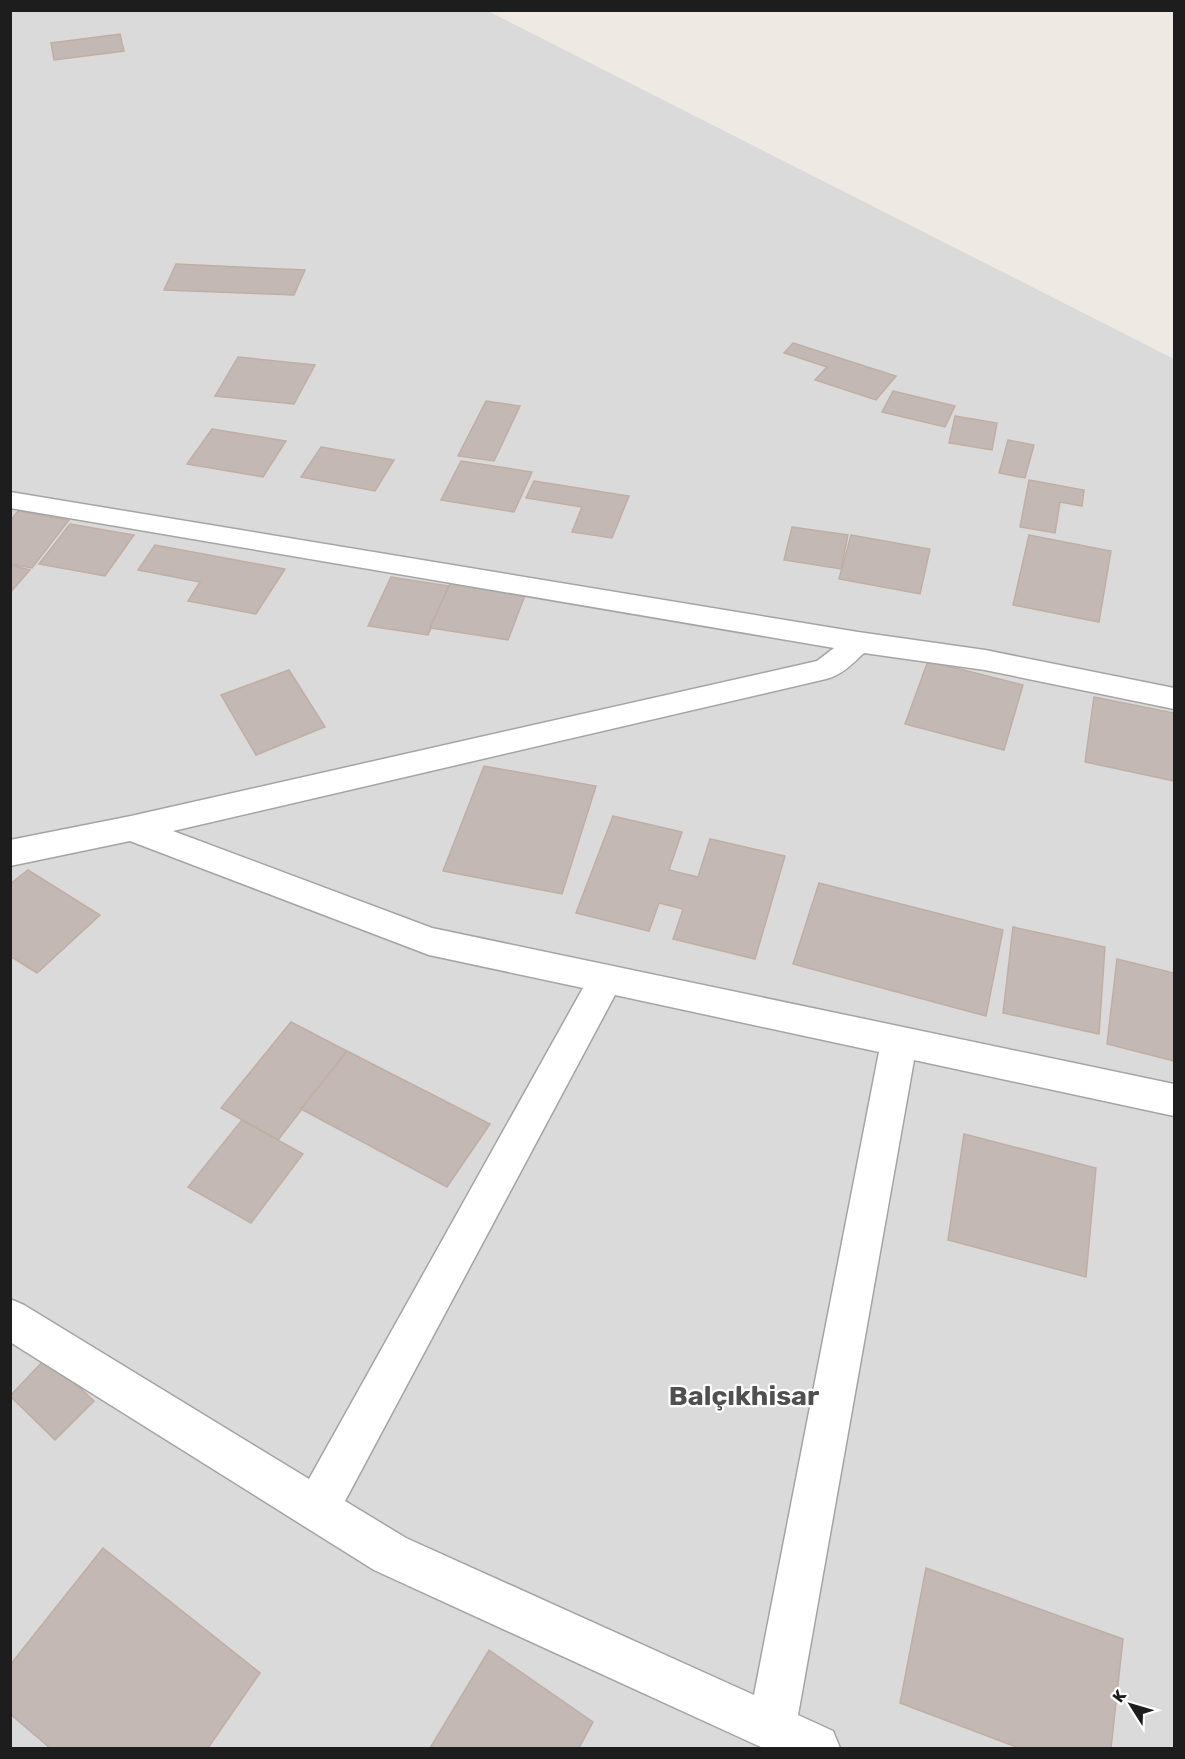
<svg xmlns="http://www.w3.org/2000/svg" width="1185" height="1759" font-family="Rubik,sans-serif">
<rect width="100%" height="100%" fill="#efe9e3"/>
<polygon fill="#dbdada" points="11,11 488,11 1174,359 1174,1748 11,1748"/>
<g fill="#c3b8b3" stroke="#c0aea5" stroke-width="1.5">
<polygon points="120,34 124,51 54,60 51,43"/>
<polygon points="176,264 305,270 294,295 164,290"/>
<polygon points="793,343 896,376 876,400 815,380 827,367 784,353"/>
<polygon points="238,357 315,365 294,404 215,396"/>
<polygon points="893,391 955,406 945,427 882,412"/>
<polygon points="486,401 520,406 494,461 458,456"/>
<polygon points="955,416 997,423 992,450 949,443"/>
<polygon points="212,429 286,441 263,477 187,464"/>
<polygon points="1008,440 1034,445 1025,478 999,473"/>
<polygon points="321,447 394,460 375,491 301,477"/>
<polygon points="461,461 532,472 514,512 441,500"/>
<polygon points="1029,480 1084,490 1082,506 1060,502 1055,533 1020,527"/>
<polygon points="534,481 629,496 612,538 572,532 582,507 526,498"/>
<polygon points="18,511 69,520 32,568 10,564 10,521"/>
<polygon points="70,524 134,535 105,576 39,564"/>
<polygon points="792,527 848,535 841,569 784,560"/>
<polygon points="851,535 930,549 920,594 839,579"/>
<polygon points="1029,535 1111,551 1099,622 1013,605"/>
<polygon points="155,545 285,569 256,614 188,601 200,582 138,570"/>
<polygon points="10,565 30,570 10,593"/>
<polygon points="391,577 449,586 428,635 368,626"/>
<polygon points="452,579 527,590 508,640 430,628"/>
<polygon points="928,661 1023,685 1004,750 905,724"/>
<polygon points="289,670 325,727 256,755 221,695"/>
<polygon points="1094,697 1174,713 1174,781 1085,762"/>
<polygon points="484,766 596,786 562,894 443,871"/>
<polygon points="613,816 682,832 669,870 698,877 710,839 785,856 755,959 673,939 683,909 659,903 649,931 576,913"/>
<polygon points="28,870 100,915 37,973 10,956 10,884"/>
<polygon points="819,883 1003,930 986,1016 793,964"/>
<polygon points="1013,927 1105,947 1099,1034 1003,1013"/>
<polygon points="1117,959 1174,973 1174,1061 1107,1044"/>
<polygon points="291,1022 347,1051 278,1140 221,1108"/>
<polygon points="347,1051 490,1124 447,1187 301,1109"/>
<polygon points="242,1120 303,1154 251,1223 188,1187"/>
<polygon points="964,1134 1096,1168 1086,1277 948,1240"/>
<polygon points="47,1357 94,1401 55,1440 10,1396"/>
<polygon points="103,1548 260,1673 208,1748 50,1748 10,1714 10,1665"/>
<polygon points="926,1568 1123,1639 1111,1748 1019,1748 900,1703"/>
<polygon points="489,1650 593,1722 579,1748 430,1748"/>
</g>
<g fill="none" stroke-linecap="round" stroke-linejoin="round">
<g stroke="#a4a4a4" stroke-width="3">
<path id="street" d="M10,492L858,632L985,650L1174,688V709L985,670L864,653C852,664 842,675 826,679L173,831L432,928L1174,1084V1116L914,1060L798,1715L833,1731L840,1748H763L374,1570L10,1342V1299L24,1305L309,1479L583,988L429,955L130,841L10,866V840L131,816L817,661L834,648L10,508ZM615,995L879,1052L754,1695L406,1538L345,1501Z"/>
</g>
<use href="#street" fill="#fff" fill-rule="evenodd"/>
</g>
<g text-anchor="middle" stroke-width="4.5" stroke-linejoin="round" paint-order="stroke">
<g font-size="27" font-weight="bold" fill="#505050" stroke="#fff">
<text x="744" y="1405">Balçıkhisar</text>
</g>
</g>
<rect width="1185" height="1759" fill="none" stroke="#1d1d1d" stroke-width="24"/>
<g transform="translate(1131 1705) rotate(307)" stroke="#ffffff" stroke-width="4.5" paint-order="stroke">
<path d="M0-4.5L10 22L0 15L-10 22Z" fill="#1d1d1d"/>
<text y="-9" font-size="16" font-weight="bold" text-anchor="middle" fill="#1d1d1d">K</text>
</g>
</svg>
